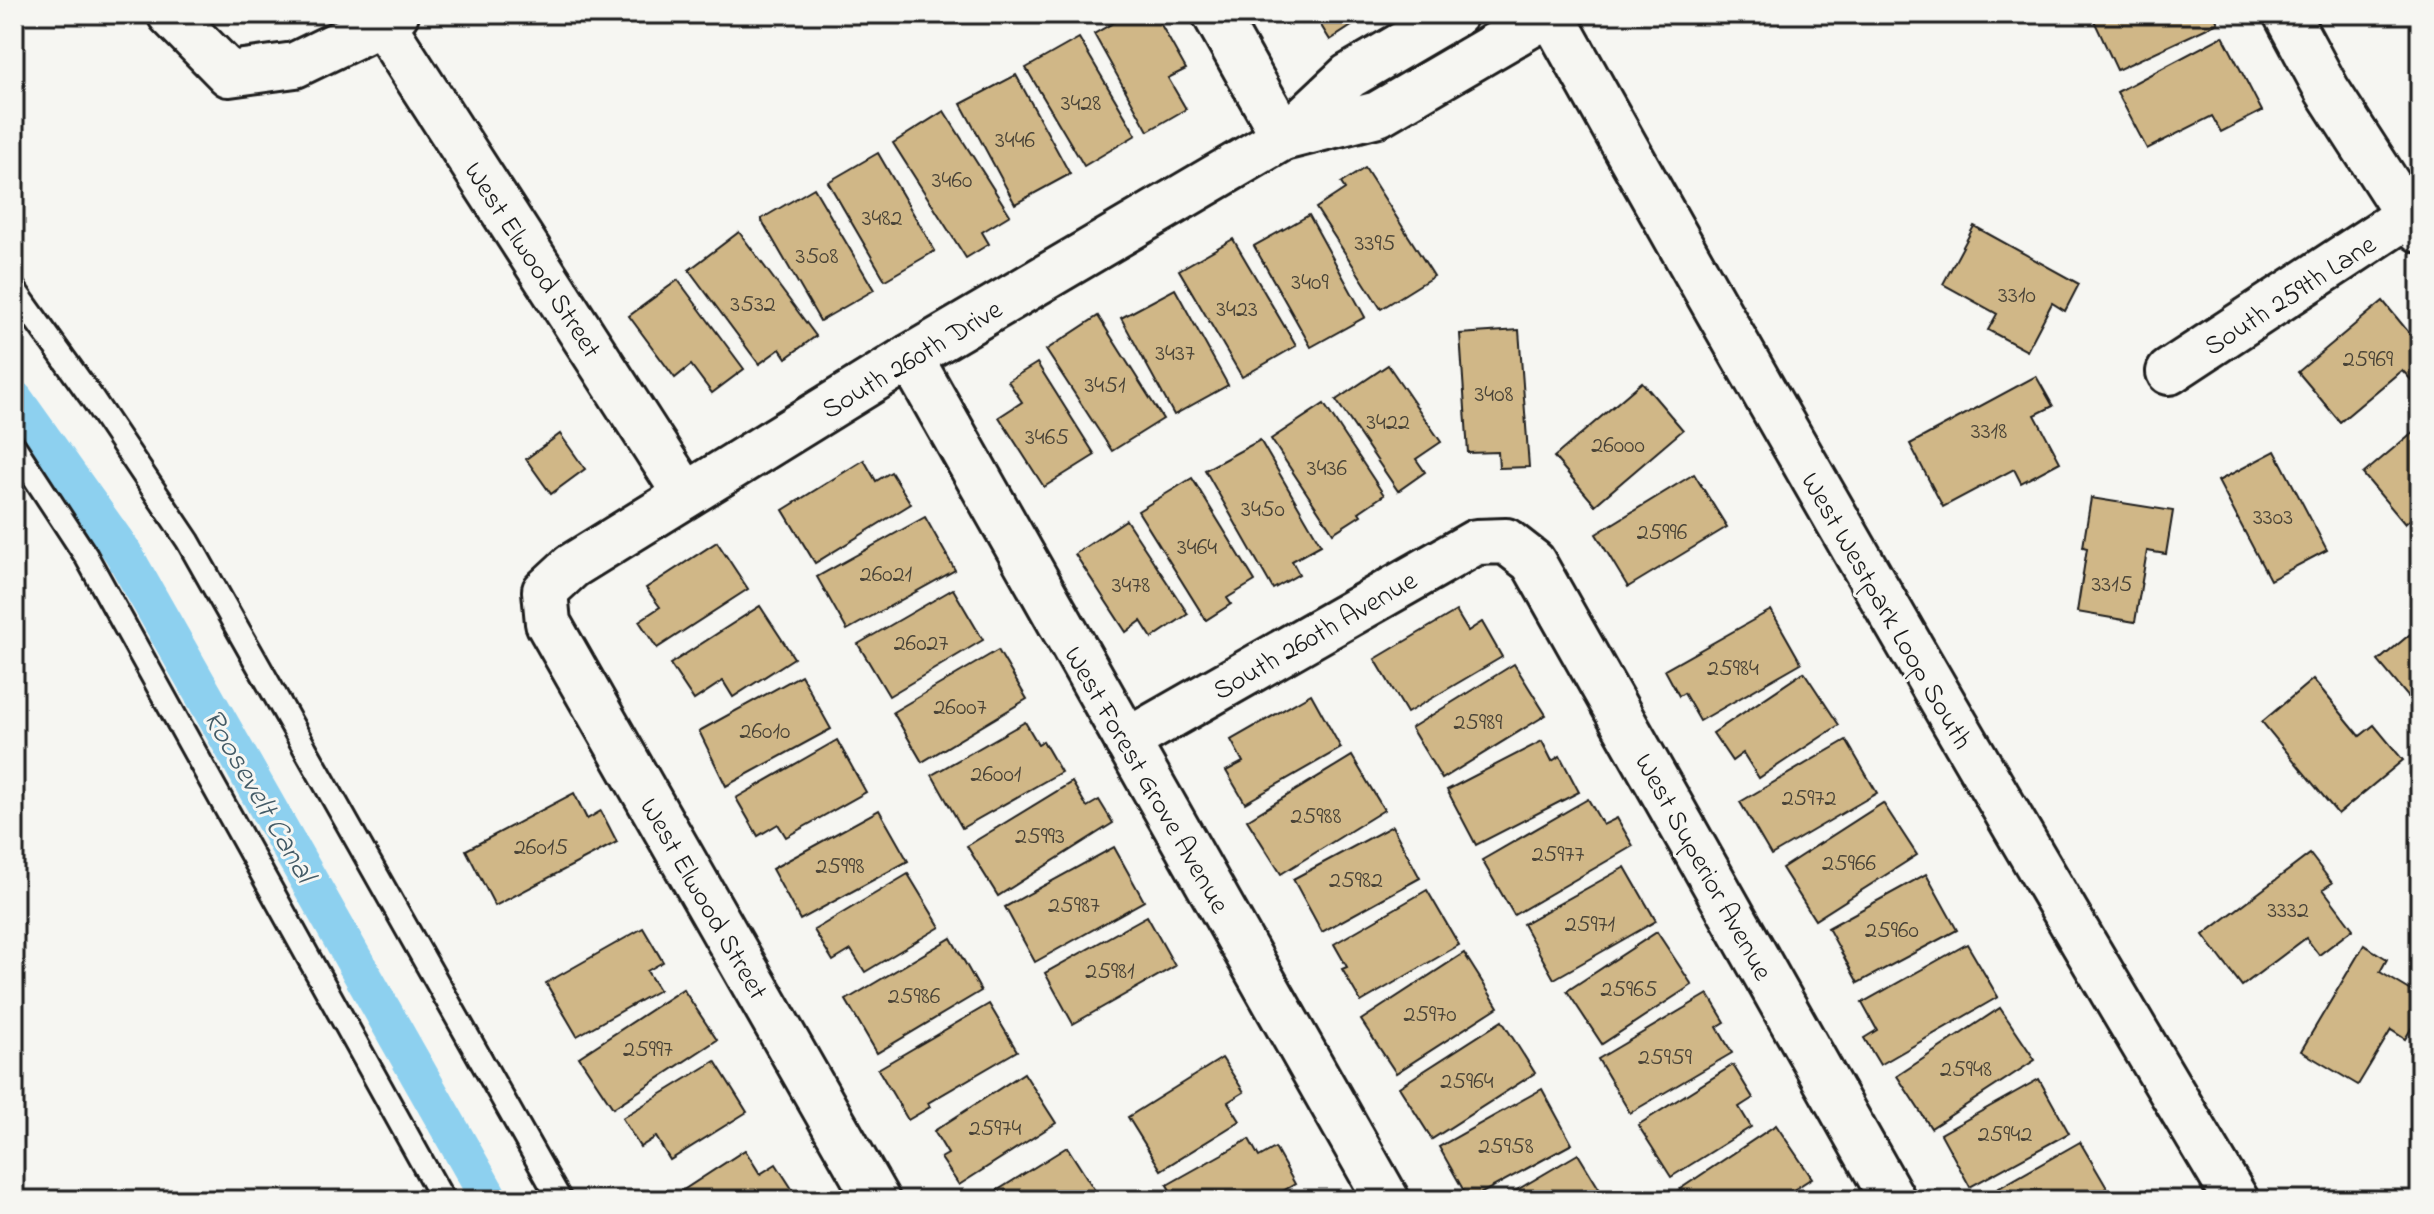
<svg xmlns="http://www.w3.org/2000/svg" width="2434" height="1214" font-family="'Indie Flower',sans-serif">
<rect width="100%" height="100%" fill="#f6f6f2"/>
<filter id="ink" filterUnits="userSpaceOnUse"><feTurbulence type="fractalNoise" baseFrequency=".0125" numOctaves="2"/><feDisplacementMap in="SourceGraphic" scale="16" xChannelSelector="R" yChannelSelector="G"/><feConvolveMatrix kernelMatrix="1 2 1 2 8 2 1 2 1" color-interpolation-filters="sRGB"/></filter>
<g filter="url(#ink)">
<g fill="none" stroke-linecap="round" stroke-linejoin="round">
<polyline stroke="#8dd0ef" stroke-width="38" points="14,399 122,551 490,1200"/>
</g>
<g fill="#d0b787" stroke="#1c1c1c" stroke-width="2">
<polygon points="1129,14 1155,14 1186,69 1168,78 1186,109 1148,131 1094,34"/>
<polygon points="1296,14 1370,14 1330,40 1315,16 1303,24"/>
<polygon points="2091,14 2214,14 2218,23 2117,70"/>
<polygon points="2223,36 2262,111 2221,132 2212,116 2147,149 2117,92"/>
<polygon points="1079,38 1136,135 1084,166 1026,68"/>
<polygon points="1016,75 1070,174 1015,204 961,104"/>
<polygon points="944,111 1010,215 982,232 989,244 966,258 893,143"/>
<polygon points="878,153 935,251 885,280 828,182"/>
<polygon points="1365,168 1434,276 1381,309 1316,208 1345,189 1341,183"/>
<polygon points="814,188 874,290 820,321 761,219"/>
<polygon points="1309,215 1365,317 1311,347 1254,246"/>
<polygon points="1974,226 2079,284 2065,311 2052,303 2027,351 1988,330 1997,314 1943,284"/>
<polygon points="739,232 816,336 786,358 780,349 759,364 689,270"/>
<polygon points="1233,239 1296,346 1242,377 1179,270"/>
<polygon points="678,280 744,369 712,393 691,365 675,378 629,316"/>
<polygon points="1175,289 1228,385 1174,415 1121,318"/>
<polygon points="2383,301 2420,346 2420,378 2414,383 2402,370 2340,422 2298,372"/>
<polygon points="1098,316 1163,419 1112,451 1046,350"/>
<polygon points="1519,330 1529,467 1499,468 1498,452 1468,453 1460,334"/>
<polygon points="1037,363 1095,455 1044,487 999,417 1022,402 1008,381"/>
<polygon points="1388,365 1441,442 1416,459 1425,472 1398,491 1336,400"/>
<polygon points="2036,376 2053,406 2035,415 2060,462 2021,483 2014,469 1943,507 1910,444"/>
<polygon points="1642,382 1683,430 1595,505 1554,457"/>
<polygon points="1324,404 1384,495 1359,512 1361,515 1333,533 1271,439"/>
<polygon points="2420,426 2420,511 2405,524 2363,474"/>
<polygon points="560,434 585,469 551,494 526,459"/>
<polygon points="1260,440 1321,545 1292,561 1299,574 1273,589 1205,470"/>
<polygon points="2275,451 2327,550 2270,580 2218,481"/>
<polygon points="864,460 876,481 891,472 911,504 815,563 783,510"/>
<polygon points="1694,474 1727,527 1628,587 1596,534"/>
<polygon points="1192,478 1255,581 1227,598 1231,604 1206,620 1138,511"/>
<polygon points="2091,498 2173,511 2166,554 2147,551 2135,622 2077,612 2087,548 2083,547"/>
<polygon points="925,517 955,570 847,630 817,577"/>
<polygon points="1126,520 1188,614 1152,638 1141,621 1126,632 1075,554"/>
<polygon points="717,542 748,589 657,648 639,621 660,607 646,588"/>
<polygon points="953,589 983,640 889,696 858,644"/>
<polygon points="760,606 794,658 733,697 723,681 694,700 670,664"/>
<polygon points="1771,610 1801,663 1700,721 1684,693 1679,696 1665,670"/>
<polygon points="1456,611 1468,631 1482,622 1502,657 1407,713 1375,659"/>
<polygon points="2420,626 2420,711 2378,661"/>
<polygon points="998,650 1027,699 922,762 893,712"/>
<polygon points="1514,664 1546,715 1442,779 1411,728"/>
<polygon points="1804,672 1839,725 1759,778 1743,753 1732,761 1713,733"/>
<polygon points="801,675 831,729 726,786 699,731"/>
<polygon points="2313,679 2360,736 2374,725 2403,760 2338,814 2262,722"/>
<polygon points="1311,694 1341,748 1245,803 1226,771 1243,762 1231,740"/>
<polygon points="1025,722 1038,744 1043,741 1061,772 962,828 932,775"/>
<polygon points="837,740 866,792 786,837 778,824 758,836 736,798"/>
<polygon points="1846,740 1877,793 1771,855 1740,802"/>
<polygon points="1542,741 1552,761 1560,756 1579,792 1476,845 1447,790"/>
<polygon points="1352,756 1384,810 1281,874 1247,820"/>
<polygon points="1072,782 1087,807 1099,800 1113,823 998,896 967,846"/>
<polygon points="574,793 587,819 601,811 617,842 495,906 466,850"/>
<polygon points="1588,799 1603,825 1617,818 1633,846 1514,915 1482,860"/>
<polygon points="1883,803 1917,855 1815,920 1782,868"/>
<polygon points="879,810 908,861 800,920 772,869"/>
<polygon points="1392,826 1420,878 1322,932 1293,879"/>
<polygon points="1114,847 1144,901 1035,962 1005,907"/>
<polygon points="2310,854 2332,883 2323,889 2353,929 2319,955 2306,938 2242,986 2203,935"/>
<polygon points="1625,867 1656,921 1554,979 1523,924"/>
<polygon points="908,874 940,927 865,972 851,950 833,961 814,930"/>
<polygon points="1926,874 1957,930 1858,983 1828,928"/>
<polygon points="1427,890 1459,945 1361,1002 1342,969 1347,967 1334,944"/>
<polygon points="1147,916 1175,966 1073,1024 1045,973"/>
<polygon points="643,928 663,962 647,971 659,990 577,1036 546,983"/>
<polygon points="1657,932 1692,985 1602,1044 1567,991"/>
<polygon points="951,938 981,991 877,1053 846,1000"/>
<polygon points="1967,944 1998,997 1880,1065 1864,1038 1877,1030 1862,1003"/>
<polygon points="2364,945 2387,959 2380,972 2420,996 2420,1014 2405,1039 2391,1030 2358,1085 2301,1051"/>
<polygon points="1464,953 1498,1007 1396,1073 1361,1020"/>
<polygon points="683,989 717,1040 613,1108 579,1057"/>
<polygon points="1708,994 1725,1022 1717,1027 1732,1053 1630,1113 1598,1059"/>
<polygon points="989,1004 1017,1051 928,1103 930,1107 908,1120 878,1069"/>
<polygon points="2000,1008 2035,1060 1931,1128 1897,1076"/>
<polygon points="1502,1021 1535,1073 1432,1139 1399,1087"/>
<polygon points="1222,1058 1244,1092 1228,1102 1240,1121 1161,1170 1128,1117"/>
<polygon points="715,1061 747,1112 670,1160 656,1137 640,1147 622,1118"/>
<polygon points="1733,1065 1753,1098 1739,1107 1751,1127 1671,1177 1638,1125"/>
<polygon points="1024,1073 1056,1123 959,1185 941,1158 948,1154 934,1131"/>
<polygon points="2039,1079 2069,1133 1970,1187 1941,1134"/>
<polygon points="1542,1089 1572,1144 1469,1200 1439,1147"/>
<polygon points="1776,1125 1812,1178 1778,1200 1678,1200 1674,1193"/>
<polygon points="1249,1139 1259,1157 1275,1148 1295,1184 1267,1200 1176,1200 1167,1185"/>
<polygon points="2080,1142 2110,1193 2097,1200 1978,1200"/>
<polygon points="1067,1147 1101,1200 982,1200"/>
<polygon points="745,1150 760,1174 776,1164 794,1192 781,1200 668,1200"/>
<polygon points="1578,1154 1606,1200 1500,1200"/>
</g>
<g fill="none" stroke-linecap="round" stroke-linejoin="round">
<g stroke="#1c1c1c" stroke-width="28">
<g id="service">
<polyline points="14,289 92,398 188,541 560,1200"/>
<polyline points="14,446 86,556 443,1200"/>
</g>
</g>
<g stroke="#1c1c1c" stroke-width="50">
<g id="minor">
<polyline points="170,14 229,74 295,65 382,23 396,14"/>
<polyline points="1215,14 1284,137"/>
<polyline points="2286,14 2327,90 2405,211 2420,230"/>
<polyline points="382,23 686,495"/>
<polyline points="1287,137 1378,114 1549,14"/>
<polyline points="910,357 1387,1200"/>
<polyline points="2169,372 2408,215"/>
<polyline points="1127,741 1476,542 1506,541 1533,562 1893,1200"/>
<polyline points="877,1200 548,623 545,591 572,566 910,357 1284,137 1349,76 1455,14"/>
</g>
</g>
<g stroke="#1c1c1c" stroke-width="50">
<path id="tertiary" d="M1551,14C1773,413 2002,808 2236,1200"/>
</g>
<use href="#service" stroke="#f6f6f2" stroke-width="22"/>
<use href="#minor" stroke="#f6f6f2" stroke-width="44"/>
<use href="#tertiary" stroke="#f6f6f2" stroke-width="44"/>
</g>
</g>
<g text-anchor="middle" stroke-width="6" stroke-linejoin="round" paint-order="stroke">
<g font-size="24" fill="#494337">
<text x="1081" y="110">3428</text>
<text x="1015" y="147">3446</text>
<text x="952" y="187">3460</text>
<text x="882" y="225">3482</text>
<text x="1375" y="250">3395</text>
<text x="817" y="263">3508</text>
<text x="1310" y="289">3409</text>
<text x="2017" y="302">3310</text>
<text x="753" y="311">3532</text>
<text x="1237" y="316">3423</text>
<text x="1175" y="360">3437</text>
<text x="2368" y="366">25969</text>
<text x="1105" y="392">3451</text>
<text x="1494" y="401">3408</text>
<text x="1388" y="429">3422</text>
<text x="1989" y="438">3318</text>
<text x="1047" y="444">3465</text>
<text x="1618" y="452">26000</text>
<text x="1327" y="475">3436</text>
<text x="1263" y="516">3450</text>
<text x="2273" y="524">3303</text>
<text x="1662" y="539">25996</text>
<text x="1197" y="554">3464</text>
<text x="886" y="581">26021</text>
<text x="2112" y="591">3315</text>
<text x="1131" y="592">3478</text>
<text x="921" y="650">26027</text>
<text x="1733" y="675">25984</text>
<text x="960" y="714">26007</text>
<text x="1478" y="729">25989</text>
<text x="765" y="738">26010</text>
<text x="996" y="781">26001</text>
<text x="1809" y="805">25972</text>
<text x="1316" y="823">25988</text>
<text x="1040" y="843">25993</text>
<text x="541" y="854">26015</text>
<text x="1558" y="861">25977</text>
<text x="1849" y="870">25966</text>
<text x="840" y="873">25998</text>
<text x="1356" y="887">25982</text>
<text x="1074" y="912">25987</text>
<text x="2288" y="917">3332</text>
<text x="1590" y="931">25971</text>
<text x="1892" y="937">25960</text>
<text x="1110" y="978">25981</text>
<text x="1629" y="996">25965</text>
<text x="914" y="1003">25986</text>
<text x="1430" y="1021">25970</text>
<text x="648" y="1056">25997</text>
<text x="1665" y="1064">25959</text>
<text x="1966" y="1076">25948</text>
<text x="1467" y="1088">25964</text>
<text x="995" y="1135">25974</text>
<text x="2005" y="1141">25942</text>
<text x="1506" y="1153">25958</text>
</g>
<g font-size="28" fill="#1c1c1c" stroke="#f6f6f2">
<text transform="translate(534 259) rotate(57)" y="10">West Elwood Street</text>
<text transform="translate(2289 294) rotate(-33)" y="10">South 259th Lane</text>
<text transform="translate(911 358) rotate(-31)" y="10">South 260th Drive</text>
<text transform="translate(1888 610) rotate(60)" y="10">West Westpark Loop South</text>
<text transform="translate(1314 634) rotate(-30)" y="10">South 260th Avenue</text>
<text transform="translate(1148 779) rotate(60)" y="10">West Forest Grove Avenue</text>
<text transform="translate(1705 866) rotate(61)" y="10">West Superior Avenue</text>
<text transform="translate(705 898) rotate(60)" y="10">West Elwood Street</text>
</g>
<g font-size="30" font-style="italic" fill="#445b66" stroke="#f6f6f2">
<text transform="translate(260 795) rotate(60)" y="10">Roosevelt Canal</text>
</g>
</g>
<rect width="2434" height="1214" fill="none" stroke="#f6f6f2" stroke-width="48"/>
<rect x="24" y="24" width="2386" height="1166" fill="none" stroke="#1c1c1c" stroke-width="3" filter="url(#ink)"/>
</svg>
